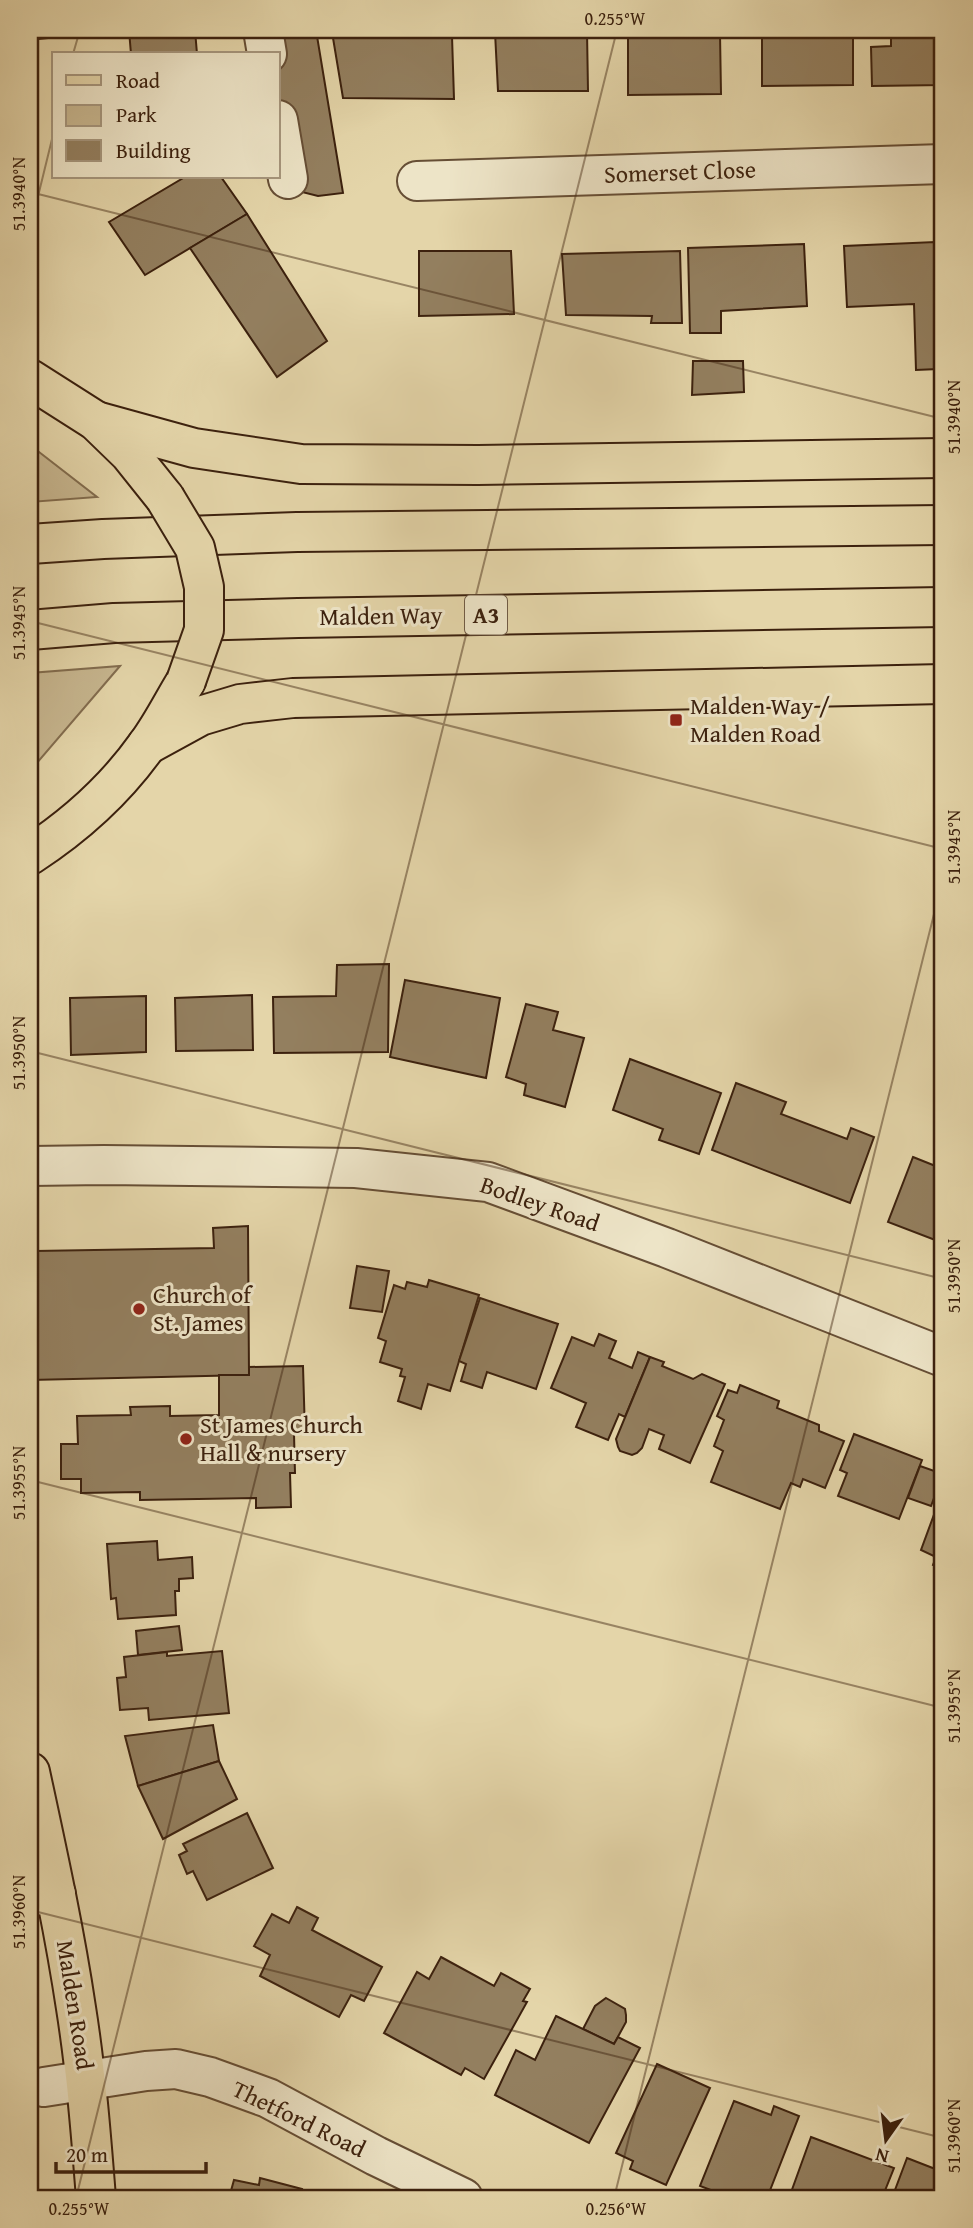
<svg xmlns="http://www.w3.org/2000/svg" width="973" height="2228" font-family="'Gentium Book Plus',serif">
<rect width="100%" height="100%" fill="#e4d5a9"/>
<filter id="stains"><feTurbulence type="fractalNoise" baseFrequency=".00286" numOctaves="4"/><feColorMatrix values="0 0 0 0 .2 0 0 0 0 .09 0 0 0 0 .02 0 0 0 .5 -.17"/></filter>
<radialGradient id="worn" r=".72"><stop offset=".6" stop-color="#630" stop-opacity="0"/><stop offset="1" stop-color="#630" stop-opacity=".3"/></radialGradient>
<g fill="#c7b68f" stroke="#826c4e" stroke-width="2">
<polygon points="30,445 97,497 30,502"/>
<polygon points="120,666 30,771 30,673"/>
</g>
<g fill="#937f5f" stroke="#3c210e" stroke-width="2">
<polygon points="30,30 125,30 30,40"/>
<polygon points="129,30 195,30 197,54 131,54"/>
<polygon points="268,30 316,30 343,193 318,196 294,190 278,91 278,54"/>
<polygon points="762,30 853,30 853,85 762,86"/>
<polygon points="891,30 943,30 943,85 872,86 871,47 891,46"/>
<polygon points="587,31 588,91 498,91 495,32"/>
<polygon points="628,33 720,34 721,94 628,95"/>
<polygon points="452,36 454,99 343,98 333,38"/>
<polygon points="185,177 221,177 247,214 145,275 109,222"/>
<polygon points="247,214 327,341 277,377 190,248"/>
<polygon points="935,242 938,369 916,370 914,304 847,307 844,246"/>
<polygon points="804,244 807,306 721,311 721,333 690,333 688,248"/>
<polygon points="419,251 511,251 514,314 419,316"/>
<polygon points="680,251 682,323 651,323 652,316 566,315 562,254"/>
<polygon points="693,361 743,361 744,392 692,395"/>
<polygon points="389,964 388,1052 274,1053 273,997 336,996 337,965"/>
<polygon points="405,980 500,998 486,1078 390,1057"/>
<polygon points="252,995 253,1050 176,1051 175,998"/>
<polygon points="146,996 146,1052 71,1055 70,998"/>
<polygon points="526,1004 558,1012 553,1030 584,1038 565,1107 524,1095 526,1084 506,1077"/>
<polygon points="630,1059 721,1093 699,1154 659,1140 663,1129 613,1110"/>
<polygon points="736,1083 786,1102 781,1114 847,1139 851,1128 874,1137 850,1203 712,1150"/>
<polygon points="913,1157 943,1169 943,1243 888,1222"/>
<polygon points="30,1225 35,1225 35,1251 214,1248 213,1228 248,1226 249,1375 30,1380"/>
<polygon points="357,1266 389,1271 382,1312 350,1308"/>
<polygon points="429,1280 479,1295 450,1391 428,1384 421,1409 398,1401 405,1377 400,1376 402,1369 380,1362 386,1341 378,1338 394,1285 405,1289 407,1282 427,1287"/>
<polygon points="480,1298 558,1324 536,1389 487,1372 482,1388 461,1381 466,1364 459,1361"/>
<polygon points="599,1334 616,1341 609,1358 632,1368 638,1352 650,1357 625,1417 619,1414 608,1440 576,1427 586,1403 551,1388 572,1337 594,1346"/>
<polygon points="650,1357 664,1362 662,1366 693,1379 702,1374 725,1384 690,1463 659,1449 664,1435 649,1429 642,1448 637,1453 632,1455 620,1451 618,1447 616,1439"/>
<polygon points="303,1366 305,1434 294,1434 295,1473 290,1473 291,1507 256,1508 256,1498 140,1500 140,1492 81,1493 81,1479 61,1479 61,1444 78,1444 77,1416 131,1415 130,1407 170,1406 170,1416 219,1415 219,1375 249,1375 249,1367"/>
<polygon points="740,1385 779,1401 777,1408 819,1425 819,1431 844,1441 825,1488 803,1479 800,1487 791,1483 780,1509 711,1482 723,1451 714,1446 724,1420 717,1416 728,1390 737,1393"/>
<polygon points="854,1434 922,1460 899,1519 838,1496 847,1473 840,1470"/>
<polygon points="920,1466 943,1474 931,1506 908,1498"/>
<polygon points="943,1490 943,1569 933,1565 936,1557 921,1550"/>
<polygon points="157,1541 158,1560 192,1557 193,1578 179,1579 179,1591 175,1591 176,1615 118,1619 116,1598 111,1599 107,1544"/>
<polygon points="179,1626 182,1650 138,1655 136,1631"/>
<polygon points="222,1651 229,1713 149,1720 148,1708 120,1710 117,1678 126,1677 124,1657 167,1652 167,1656"/>
<polygon points="213,1725 219,1761 138,1786 125,1736"/>
<polygon points="219,1761 237,1799 163,1839 138,1786"/>
<polygon points="247,1813 273,1868 207,1900 193,1871 187,1874 179,1855 187,1851 183,1844"/>
<polygon points="297,1907 318,1918 312,1930 382,1967 364,2001 351,1995 339,2017 260,1976 270,1955 254,1946 272,1914 289,1923"/>
<polygon points="441,1957 494,1986 501,1973 530,1989 523,2001 527,2002 484,2079 465,2068 461,2075 384,2033 417,1972 429,1979"/>
<polygon points="606,1998 625,2009 626,2015 626,2022 614,2044 583,2029 595,2006"/>
<polygon points="556,2016 614,2044 618,2037 640,2048 589,2143 495,2095 516,2050 535,2060"/>
<polygon points="657,2064 710,2088 666,2185 630,2169 633,2161 616,2153"/>
<polygon points="734,2101 771,2115 774,2106 799,2116 767,2198 732,2198 700,2186"/>
<polygon points="811,2137 894,2168 882,2198 789,2198"/>
<polygon points="907,2158 943,2172 943,2186 938,2198 892,2198"/>
<polygon points="260,2178 302,2189 300,2197 307,2198 229,2198 234,2180 259,2185"/>
</g>
<g fill="none" stroke-linecap="round" stroke-linejoin="round">
<g stroke="#664e35" stroke-width="42">
<g id="minor">
<polyline points="263,30 267,54"/>
<polyline points="278,120 288,179"/>
<polyline points="417,181 943,164"/>
<polyline points="30,1166 104,1165 356,1168 488,1182 667,1248 943,1357"/>
<polyline points="30,1896 56,1894"/>
<polyline points="44,2087 146,2071 176,2069 210,2077 268,2098 376,2156 463,2198"/>
</g>
</g>
<g stroke="#3c210e" stroke-width="42">
<g id="major">
<polyline points="30,379 96,421 129,453 165,498"/>
<path d="M30,855C76,825 115,790 147,745C162,725 173,702 186,681"/>
<path d="M30,1772C47,1851 64,1928 76,2008C86,2071 91,2134 96,2198"/>
</g>
</g>
<g stroke="#3c210e" stroke-width="42">
<g id="highway">
<polyline points="96,421 194,448 301,464 478,465 943,458"/>
<polyline points="30,544 103,539 297,532 943,525"/>
<polyline points="30,630 114,623 298,618 943,607"/>
<polyline points="147,745 200,716 240,704 293,698 943,684"/>
</g>
</g>
<use href="#minor" stroke="#ede4c7" stroke-width="38"/>
<use href="#major" stroke="#e4d5a9" stroke-width="38"/>
<use href="#highway" stroke="#e4d5a9" stroke-width="38"/>
<g stroke="#3c210e" stroke-width="42" stroke-linecap="butt">
<polyline id="major-bridge" points="165,498 195,548 204,587 204,630 186,681"/>
</g>
<use href="#major-bridge" stroke="#e4d5a9" stroke-width="38"/>
</g>
<path fill="none" stroke="#3c210e" stroke-width="2" stroke-opacity="0.45" d="M73,54L80,30M30,192L943,419M30,229L54,131M30,621L943,849M30,1051L943,1279M30,1480L943,1708M30,1910L943,2138M76,2198L617,30M614,2198L943,878"/>
<g fill="#8f2418" stroke="#ede4c7" stroke-width="2.5">
<rect x="669" y="713" width="14" height="14" rx="3.5"/>
<circle cx="139" cy="1309" r="7"/>
<circle cx="186" cy="1439" r="7"/>
</g>
<g text-anchor="middle" stroke-width="6" stroke-linejoin="round" paint-order="stroke">
<rect fill="#ede4c7" stroke="#715c46" stroke-width="2" x="465" y="595.5" width="42" height="39" rx="5"/>
<g font-size="23" font-weight="bold" fill="#3c210e">
<text x="486" y="623">A3</text>
</g>
<g font-size="24" fill="#3c210e" stroke="#ede4c7">
<text transform="translate(680 172) rotate(-2)" y="8">Somerset Close</text>
<text transform="translate(381 616) rotate(-1)" y="8">Malden Way</text>
<text transform="translate(540 1204) rotate(19)" y="8">Bodley Road</text>
<text transform="translate(75 2005) rotate(81)" y="8">Malden Road</text>
<text transform="translate(299 2119) rotate(26)" y="8">Thetford Road</text>
</g>
<g font-size="24" fill="#3c210e" stroke="#ede4c7" text-anchor="start">
<text x="690" y="714">Malden Way /<tspan x="690" dy="28">Malden Road</tspan></text>
<text x="153" y="1303">Church of<tspan x="153" dy="28">St. James</tspan></text>
<text x="200" y="1433">St James Church<tspan x="200" dy="28">Hall &amp; nursery</tspan></text>
</g>
</g>
<rect width="973" height="2228" fill="none" stroke="#e4d5a9" stroke-width="77"/>
<rect x="52" y="52" width="228" height="126" fill="#ede4c7" stroke="#a6967d" stroke-width="2"/>
<rect x="66" y="75" width="35" height="10" fill="#e4d5a9" stroke="#a6967d" stroke-width="2"/>
<text x="116" y="88" font-size="21" fill="#3c210e">Road</text>
<rect x="66" y="105" width="35" height="21" fill="#c7b68f" stroke="#a6967d" stroke-width="2"/>
<text x="116" y="122" font-size="21" fill="#3c210e">Park</text>
<rect x="66" y="140" width="35" height="21" fill="#937f5f" stroke="#a6967d" stroke-width="2"/>
<text x="116" y="158" font-size="21" fill="#3c210e">Building</text>
<g transform="translate(886 2140) rotate(194)" stroke="#ede4c7" stroke-width="5" paint-order="stroke">
<path d="M0-5L12 26L0 18L-12 26Z" fill="#3c210e"/>
<text y="-10" font-size="19" font-weight="bold" text-anchor="middle" fill="#3c210e">N</text>
</g>
<path d="M56 2162v10h150v-10" fill="none" stroke="#3c210e" stroke-width="3.5"/>
<text x="66" y="2162" font-size="21" fill="#3c210e" stroke="#ede4c7" stroke-width="5" paint-order="stroke">20 m</text>
<rect x="38" y="38" width="896" height="2152" fill="none" stroke="#3c210e" stroke-width="2.5"/>
<g font-size="18" text-anchor="middle" fill="#3c210e">
<text x="615" y="25">0.255°W</text>
<text transform="translate(19 194) rotate(-90)" y="6">51.3940°N</text>
<text transform="translate(954 417) rotate(-90)" y="6">51.3940°N</text>
<text transform="translate(19 623) rotate(-90)" y="6">51.3945°N</text>
<text transform="translate(954 847) rotate(-90)" y="6">51.3945°N</text>
<text transform="translate(19 1053) rotate(-90)" y="6">51.3950°N</text>
<text transform="translate(954 1276) rotate(-90)" y="6">51.3950°N</text>
<text transform="translate(19 1483) rotate(-90)" y="6">51.3955°N</text>
<text transform="translate(954 1706) rotate(-90)" y="6">51.3955°N</text>
<text transform="translate(19 1912) rotate(-90)" y="6">51.3960°N</text>
<text transform="translate(954 2136) rotate(-90)" y="6">51.3960°N</text>
<text x="79" y="2215">0.255°W</text>
<text x="616" y="2215">0.256°W</text>
</g>
<rect width="100%" height="100%" filter="url(#stains)"/>
<rect width="100%" height="100%" fill="url(#worn)"/>
</svg>
